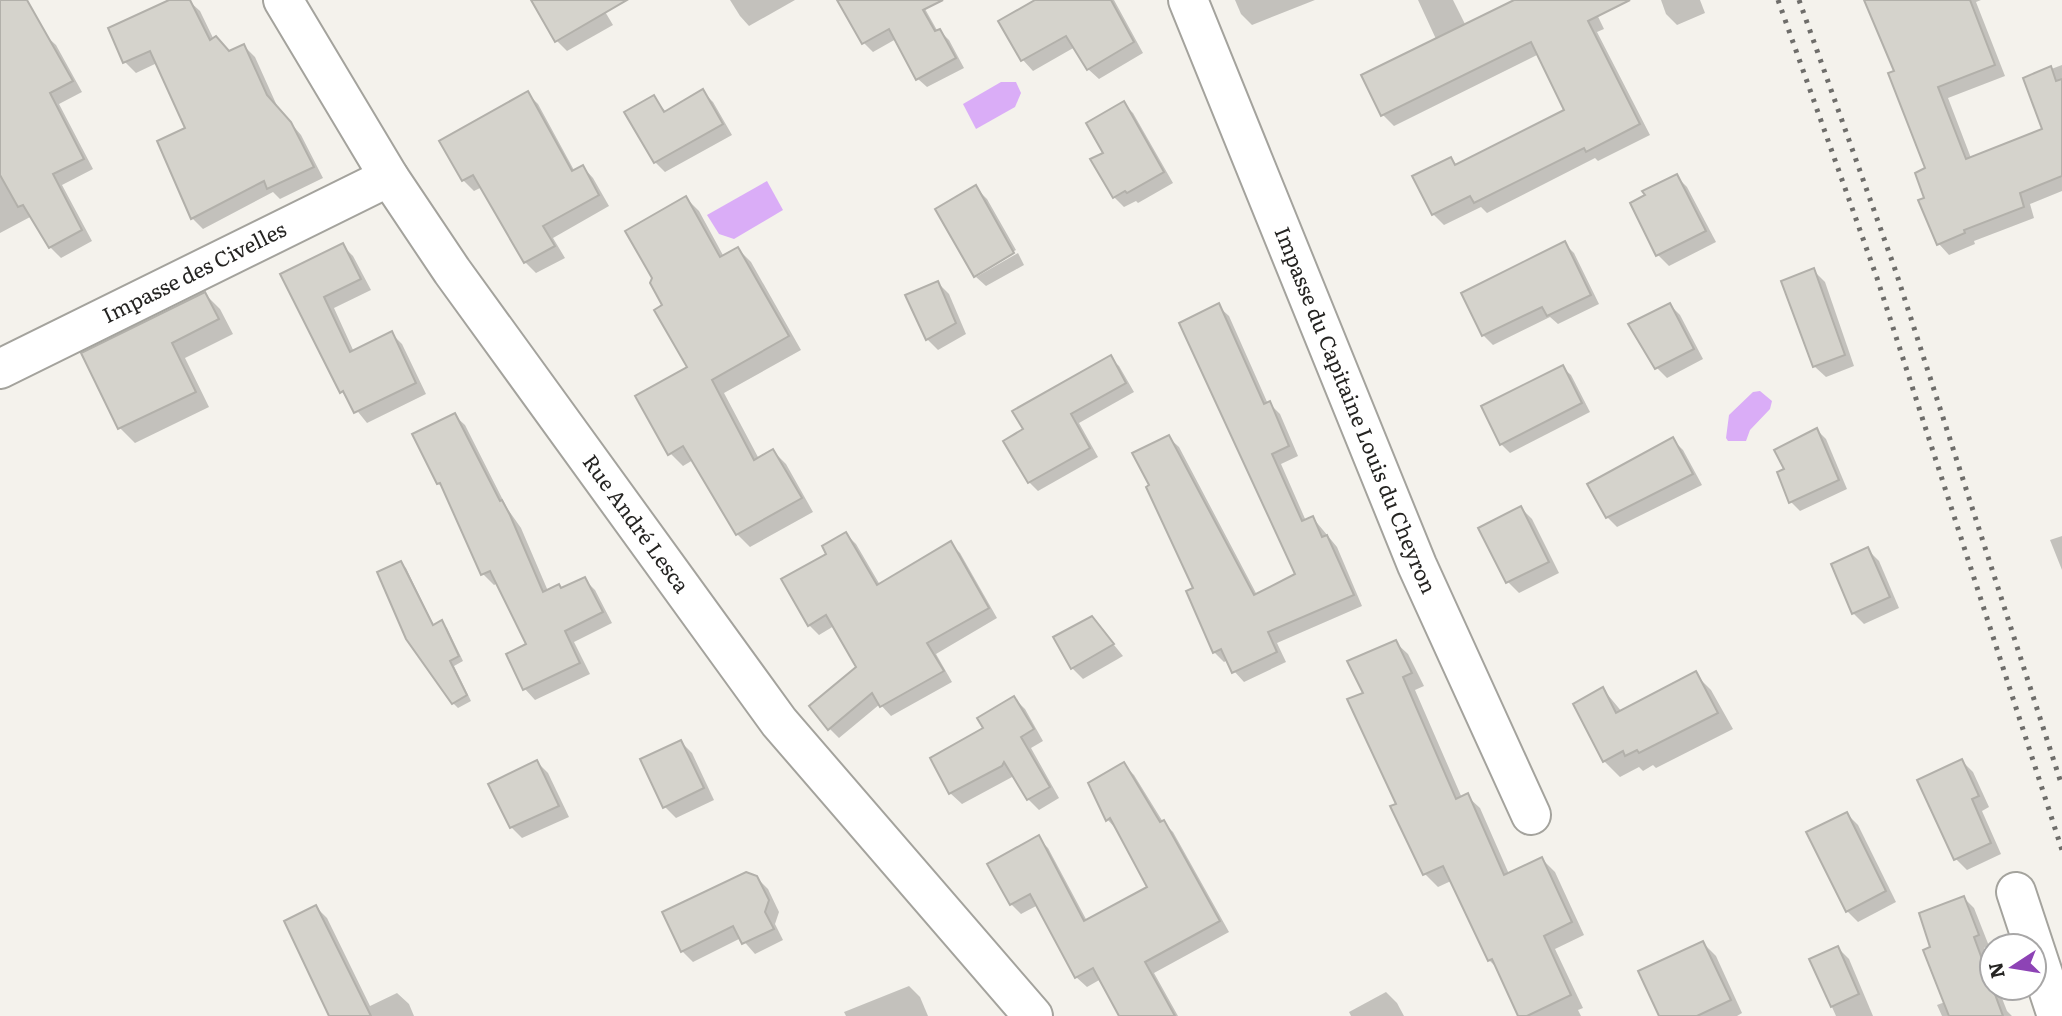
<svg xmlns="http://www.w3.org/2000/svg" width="2062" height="1016" font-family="Literata,serif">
<rect width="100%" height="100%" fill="#f4f2ec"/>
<g fill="#daadf7">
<polygon points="1001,82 1016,82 1021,93 1015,107 976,129 963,104"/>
<polygon points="767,181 783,210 734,239 719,234 707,215"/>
<polygon points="1760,391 1772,401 1770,409 1750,430 1746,441 1728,441 1726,438 1729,415 1753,392"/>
</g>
<g fill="#0003">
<polygon points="542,0 598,0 613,25 567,51 557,41"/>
<polygon points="730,0 795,0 749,26 740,16"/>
<polygon points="865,0 920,0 938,32 940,31 949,40 964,68 927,87 918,79 896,39 873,52 864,43 845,12"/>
<polygon points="1039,0 1114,0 1143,53 1099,79 1088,69 1075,47 1033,71 1023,60 1001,21"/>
<polygon points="1235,0 1315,0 1252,25 1241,14"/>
<polygon points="1418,0 1453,0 1466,26 1517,0 1590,0 1604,29 1597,32 1650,135 1598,161 1595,158 1487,213 1481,207 1444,225 1433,214 1451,159 1457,165 1567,111 1539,54 1394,126 1383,115 1363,76 1436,39"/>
<polygon points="1661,0 1700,0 1705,13 1677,25 1666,14"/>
<polygon points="1866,0 1981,0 1976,2 2005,76 1948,98 1971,158 2062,125 2062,191 2030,204 2034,218 1974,241 1975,244 1949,255 1939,244 1927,199 1927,169 1896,72"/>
<polygon points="189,1 200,11 214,40 230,52 244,46 255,57 278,108 301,135 323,178 280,199 273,192 203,229 192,218 159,142 187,128 157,63 136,73 125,62 111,29"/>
<polygon points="45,35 56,45 82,92 59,104 93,169 62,185 92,241 61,258 50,247 32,216 0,233 0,55"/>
<polygon points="2062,65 2062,117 2025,79"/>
<polygon points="703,92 713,102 732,135 665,172 655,162 626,113 653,97 667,113"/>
<polygon points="528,94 538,104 575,172 583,167 593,178 609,206 553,238 565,258 536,273 525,262 482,187 474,191 463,180"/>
<polygon points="1123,103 1133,113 1173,183 1138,203 1136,201 1124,207 1114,197"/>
<polygon points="1676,176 1687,187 1716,242 1669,266 1658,255"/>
<polygon points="976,188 987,199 1016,250 976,273 976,276 937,210"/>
<polygon points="686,198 699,211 724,257 738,249 751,262 801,350 724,393 759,459 773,451 786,464 813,512 750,547 737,534 693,460 683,466 670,453 689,368 665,306"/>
<polygon points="1564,243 1574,253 1599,304 1558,324 1550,317 1493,345 1483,335"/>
<polygon points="342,245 353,256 371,290 334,308 354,352 391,333 402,344 426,394 367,423 342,392 283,275"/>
<polygon points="1018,253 1024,265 986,286 976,277"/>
<polygon points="1813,270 1825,282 1854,366 1826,377 1814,366"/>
<polygon points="938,283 949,294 966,334 938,350 927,339"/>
<polygon points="205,294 220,309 233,334 185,358 209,407 135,443 120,428 83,354"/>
<polygon points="1670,305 1680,315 1703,359 1667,378 1657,368"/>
<polygon points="1218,306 1229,316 1268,404 1270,404 1280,414 1298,456 1281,464 1306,521 1313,518 1337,547 1362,606 1277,643 1286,662 1244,682 1234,671 1228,660 1224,662 1214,652 1195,589 1168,437 1179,447 1257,595 1297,575"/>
<polygon points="1110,358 1119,366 1134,392 1079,423 1098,457 1038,491 1029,482 1026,429"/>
<polygon points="1562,367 1571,375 1590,412 1510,453 1501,444"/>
<polygon points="454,415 465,425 507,508 521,528 548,591 562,589 584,579 595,590 612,623 574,642 590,674 535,700 525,689 529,645 498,583 494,585 483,574 445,489 438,483"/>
<polygon points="1817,430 1826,439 1847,489 1800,511 1791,502 1786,470"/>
<polygon points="1672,439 1683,450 1702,485 1617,527 1607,517"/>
<polygon points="1521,508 1532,519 1559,573 1519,593 1508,582 1481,529"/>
<polygon points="846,534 856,544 880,585 950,543 960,553 997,618 936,654 952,682 891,716 880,704 839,738 829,728 859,668 834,626 819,635 809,625 828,555"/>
<polygon points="2062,536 2062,570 2050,540"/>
<polygon points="1868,550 1879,561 1899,608 1864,624 1853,613"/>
<polygon points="401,563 406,568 434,626 442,622 447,628 463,661 454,666 471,701 458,708 453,703"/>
<polygon points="1092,618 1123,656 1083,679 1072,668"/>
<polygon points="1395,642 1408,654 1424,686 1415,690 1462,798 1467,796 1480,808 1509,874 1542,859 1555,872 1584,935 1555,949 1583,1008 1578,1010 1581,1016 1520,1016 1498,969 1489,960 1451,881 1438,887 1425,874 1398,804 1365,693"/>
<polygon points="1695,674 1711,690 1733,729 1656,768 1653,765 1643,771 1639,767 1620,777 1604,761 1603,689 1622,712"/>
<polygon points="1014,698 1025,709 1043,741 1031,748 1059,798 1039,810 1028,799 1014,776 962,804 950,793 933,759 986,729"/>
<polygon points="681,742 692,753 714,800 676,818 665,807"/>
<polygon points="1962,761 1973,772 1989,807 1982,811 2001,854 1967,870 1956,859"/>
<polygon points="537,762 548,773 569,817 522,838 511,827"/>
<polygon points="1124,765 1134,775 1163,822 1173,832 1229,932 1154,973 1178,1016 1121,1016 1101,979 1087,987 1076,977 1038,905 1021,914 1011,904 1038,838 1048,848 1087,921 1149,887 1117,830 1107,819"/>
<polygon points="1847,814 1858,825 1896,902 1858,922 1847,911"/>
<polygon points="756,877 768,889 779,912 775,924 783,940 755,954 741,938 693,962 682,951"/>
<polygon points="1964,898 1974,908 1989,946 1984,948 1992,971 1992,988 1998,988 2007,1011 2012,1016 1942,1016 1937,1005 1945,1002 1933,948"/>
<polygon points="316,907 327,918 370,1006 397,993 409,1004 414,1016 331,1016"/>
<polygon points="1703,943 1716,956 1742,1013 1737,1016 1661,1016"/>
<polygon points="1838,948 1849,959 1873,1016 1836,1016 1811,960"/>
<polygon points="909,986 920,997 928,1016 846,1016 844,1012"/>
<polygon points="1386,992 1397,1003 1404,1016 1351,1016 1349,1012"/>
</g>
<g fill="#d5d3cc" stroke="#b2b0aa" stroke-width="2">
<polygon points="0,0 27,0 73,81 50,93 84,159 53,174 82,230 49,248 23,205 18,207 0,175"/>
<polygon points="169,0 190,0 210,40 216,36 229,51 244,44 267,95 291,122 314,167 267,189 264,181 191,219 157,141 185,128 150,51 123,63 108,28"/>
<polygon points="531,0 627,0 555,42"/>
<polygon points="837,0 943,0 923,10 935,31 940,29 956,58 916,80 889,29 862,44"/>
<polygon points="1035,0 1111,0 1134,42 1087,70 1066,36 1021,61 998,21"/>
<polygon points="1514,0 1630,0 1588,21 1640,124 1586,152 1584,148 1474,203 1470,196 1432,215 1412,176 1451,157 1455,165 1564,110 1531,42 1381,116 1361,75"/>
<polygon points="1864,0 1970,0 1995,65 1938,87 1966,159 2042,129 2023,78 2051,66 2056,81 2062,79 2062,176 2020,193 2024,207 1964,230 1965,233 1937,245 1918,200 1924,198 1915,173 1925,168 1888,73 1894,71"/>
<polygon points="703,89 723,124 654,163 624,112 654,95 664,112"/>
<polygon points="528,91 572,171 583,165 599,195 543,226 555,246 524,263 473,175 462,181 439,141"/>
<polygon points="1124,101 1164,172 1127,193 1125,191 1113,198 1090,159 1103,153 1086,123"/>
<polygon points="1677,174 1706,231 1656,256 1630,203 1645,195 1642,191"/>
<polygon points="976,185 1014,253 974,277 935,209"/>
<polygon points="686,196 720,257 738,247 789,336 712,380 754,460 773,449 802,498 736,535 683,446 668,455 635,396 687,367 654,310 662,305 650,283 652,278 625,231"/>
<polygon points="1565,241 1591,295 1547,316 1542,307 1482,336 1461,293"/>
<polygon points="343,243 361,279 324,297 350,352 392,331 416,383 354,413 343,391 340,393 280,274"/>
<polygon points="1814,268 1845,355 1813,367 1781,281"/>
<polygon points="938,281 956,323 926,340 905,295"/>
<polygon points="205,292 219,319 172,343 196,392 118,429 81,353"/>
<polygon points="1219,303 1264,404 1270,401 1289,446 1272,454 1302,521 1313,516 1322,537 1327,535 1354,595 1268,632 1277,652 1232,673 1221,649 1213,653 1186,591 1193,588 1146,487 1149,485 1132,453 1169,435 1254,595 1295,574 1179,323"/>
<polygon points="1670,303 1694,349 1655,369 1628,324"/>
<polygon points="1111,355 1126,383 1071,414 1090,448 1028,483 1003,441 1023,429 1012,411"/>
<polygon points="1563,365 1582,403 1500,445 1481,406"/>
<polygon points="455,413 500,501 502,500 510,515 543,592 559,584 561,588 585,577 603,612 565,631 580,663 523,690 506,654 526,644 490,571 481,575 440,483 437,484 412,434"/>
<polygon points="1817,428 1839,480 1789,503 1777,472 1784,469 1774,450"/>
<polygon points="1673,437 1693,474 1606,518 1587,484"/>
<polygon points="1521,506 1549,562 1506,583 1478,528"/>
<polygon points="846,532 877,585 951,541 989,608 927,643 944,671 880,707 872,693 828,730 809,706 856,667 826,615 808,626 781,579 826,554 822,546"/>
<polygon points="1868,547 1890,597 1852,614 1831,564"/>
<polygon points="401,561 433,625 442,620 459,656 450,661 467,695 452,704 406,639 377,572"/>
<polygon points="1092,616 1114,644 1071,669 1053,637"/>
<polygon points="1396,640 1412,673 1403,677 1456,799 1468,793 1504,875 1542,857 1572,922 1544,936 1571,995 1527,1016 1518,1016 1492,959 1488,961 1443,866 1423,875 1390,806 1396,804 1347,699 1363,693 1347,661"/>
<polygon points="1696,671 1718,713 1639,753 1637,750 1625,756 1623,751 1603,762 1573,704 1603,687 1616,713"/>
<polygon points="1014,696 1034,729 1021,737 1050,787 1027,800 1004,762 1002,766 949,794 930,758 983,728 977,718"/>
<polygon points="681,740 704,788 663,808 640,759"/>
<polygon points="1962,759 1979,796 1972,799 1991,843 1954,860 1917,780"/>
<polygon points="537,760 559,806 510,828 488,784"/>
<polygon points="1124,762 1160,822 1164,820 1220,921 1145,962 1175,1016 1119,1016 1093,968 1075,978 1030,894 1010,905 987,864 1039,835 1084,921 1147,887 1110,818 1106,821 1088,783"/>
<polygon points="1847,812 1886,891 1846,912 1806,832"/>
<polygon points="746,872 757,876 769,900 765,912 774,929 742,944 733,926 681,952 662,912"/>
<polygon points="1964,896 1979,935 1974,937 2003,1016 1949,1016 1923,950 1930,947 1919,913"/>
<polygon points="316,905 371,1016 329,1016 284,921"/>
<polygon points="1703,941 1731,1000 1697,1016 1659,1016 1638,971"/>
<polygon points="1838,946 1859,994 1831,1007 1809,959"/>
</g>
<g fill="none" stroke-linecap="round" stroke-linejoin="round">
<g stroke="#a4a39d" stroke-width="42">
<g id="minor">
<path id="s1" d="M283,0L389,177L452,271L779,722L1033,1016"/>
<path id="s2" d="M1188,0L1417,565L1531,815"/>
<path id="s3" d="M0,369L389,177"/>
<polyline points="2016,892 2057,1016"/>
</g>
</g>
<use href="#minor" stroke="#fff" stroke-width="38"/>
<g stroke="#6e6d6a" stroke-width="5" stroke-dasharray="3.5 7" stroke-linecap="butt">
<polyline points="1778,0 1877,278 2062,850"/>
<polyline points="1799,0 1896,272 2062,786"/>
</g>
</g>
<g text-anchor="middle" stroke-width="7" stroke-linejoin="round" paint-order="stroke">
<g font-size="21" fill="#252422" stroke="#fff">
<text dy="7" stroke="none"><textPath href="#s3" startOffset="217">Impasse des Civelles</textPath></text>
<text dy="7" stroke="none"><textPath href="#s2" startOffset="443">Impasse du Capitaine Louis du Cheyron</textPath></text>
<text dy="7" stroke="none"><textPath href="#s1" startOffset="632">Rue André Lesca</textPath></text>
</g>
</g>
<g transform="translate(2013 967) rotate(258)"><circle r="33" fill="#ffffff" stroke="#a8a7a7" stroke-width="2"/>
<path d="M0-5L12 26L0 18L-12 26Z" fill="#8d43b5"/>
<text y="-10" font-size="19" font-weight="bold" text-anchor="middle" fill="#252422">N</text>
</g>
</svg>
